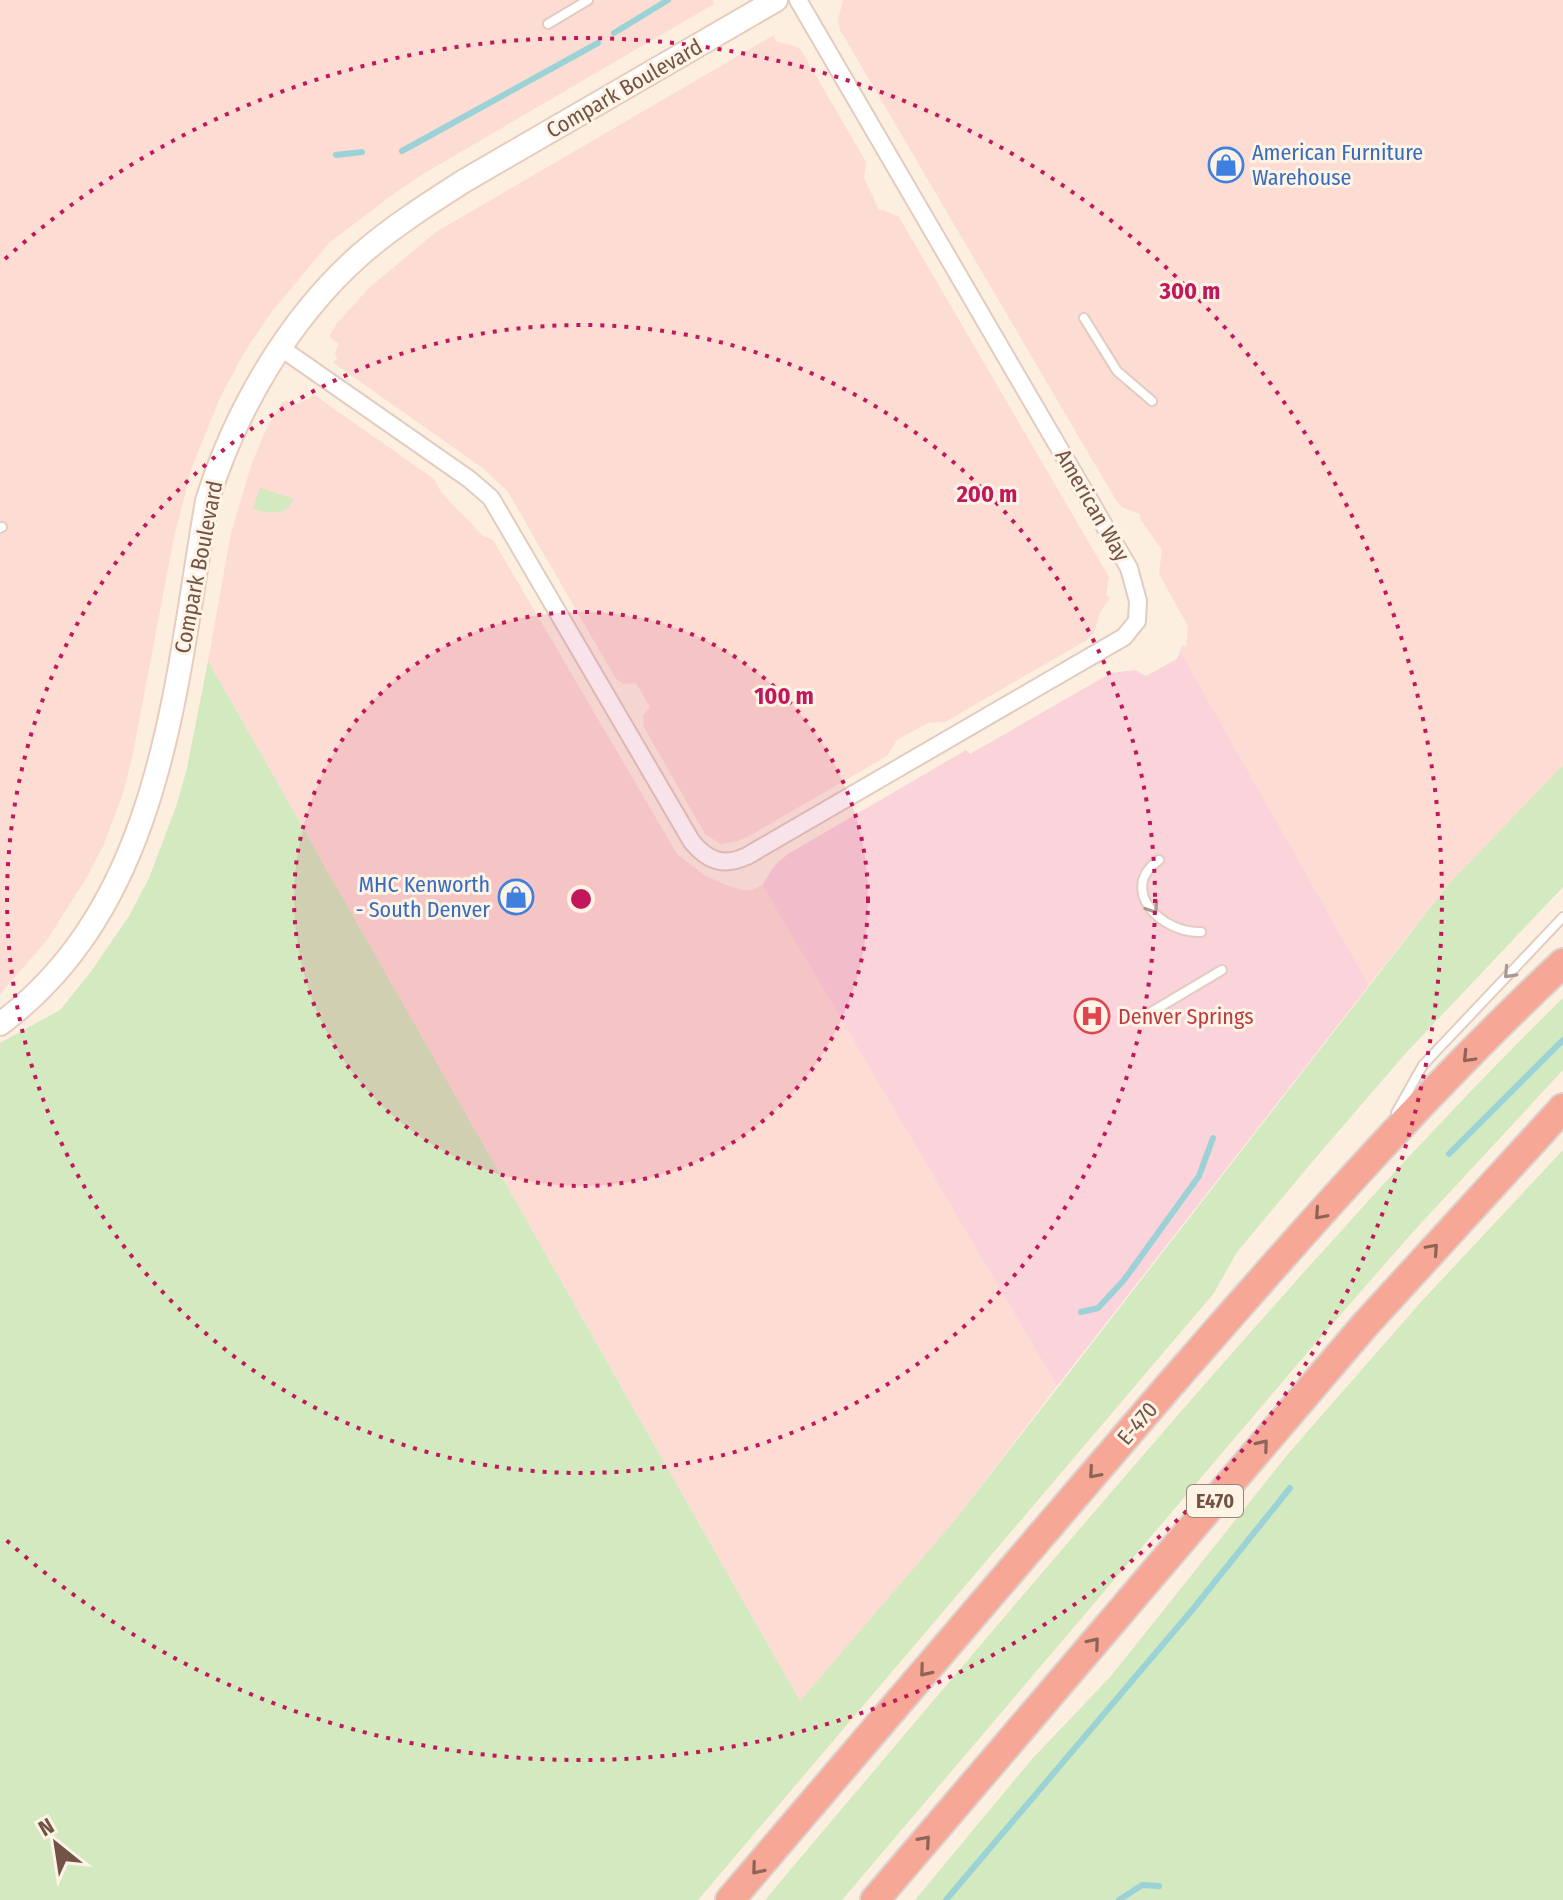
<svg xmlns="http://www.w3.org/2000/svg" width="1563" height="1900" font-family="'Fira Sans Condensed',sans-serif">
<rect width="100%" height="100%" fill="#fcefe0"/>
<g fill="#fcdcd3">
<polygon points="0,0 713,0 714,4 423,174 392,195 329,243 270,314 245,351 220,398 192,467 174,537 133,753 124,790 104,844 87,877 47,940 0,994"/>
<polygon points="843,0 1563,0 1563,765 1447,886 1369,985 1180,651 1182,645 1186,647 1188,626 1159,574 1162,550 1140,519 1140,514 1122,507 1117,502 840,30 838,20"/>
<polygon points="774,35 775,41 798,47 801,50 866,162 864,178 879,210 884,210 899,217 1109,577 1106,595 1110,598 1100,612 1094,633 1087,640 945,722 928,723 897,740 887,756 749,836 738,841 721,844 705,834 644,727 643,716 650,707 636,683 624,684 616,679 508,492 484,469 335,364 333,361 337,360 335,353 339,344 329,337 336,324 370,287 436,232"/>
<polygon points="313,394 434,479 441,492 482,535 493,540 677,854 704,875 726,885 742,890 753,890 762,885 1057,1386 955,1520 800,1701 208,661 231,533 251,466 263,436 281,404 286,400 293,405 301,402 310,398"/>
</g>
<polygon fill="#fad3db" points="1180,651 1369,985 1057,1386 762,885 775,865 788,854 966,750 970,754 1111,673 1135,670 1146,676 1177,659"/>
<g fill="#d3e9bf">
<path d="M260,488L294,499C286,517 269,513 253,509Z"/>
<polygon points="208,661 800,1701 955,1520 1447,886 1563,765 1563,887 1405,1054 1312,1162 1237,1252 1214,1293 698,1900 0,1900 0,1043 60,1010 90,973 129,916 149,878 177,804 187,768"/>
<path d="M1563,998V1070L1412,1233L1307,1353L842,1900H765C908,1730 1051,1561 1197,1393C1316,1258 1434,1124 1563,998Z"/>
<polygon points="1563,1150 1563,1900 915,1900 1032,1759 1111,1676 1288,1454 1420,1303"/>
</g>
<g fill="none" stroke-linecap="round" stroke-linejoin="round">
<g stroke="#9bd2d6" stroke-width="6">
<polyline points="614,33 668,0"/>
<polyline points="402,151 598,43"/>
<polyline points="336,155 362,152"/>
<polyline points="1449,1154 1563,1040"/>
<polyline points="1081,1312 1098,1308 1124,1280 1199,1176 1213,1138"/>
<polyline points="946,1900 1193,1609 1290,1488"/>
<polyline points="1119,1900 1142,1885 1159,1886"/>
</g>
<g stroke="#e2ccbf" stroke-width="12">
<g id="lane">
<polyline points="548,24 588,0"/>
<polyline points="1084,318 1117,371 1152,401"/>
<polyline points="0,528 2,527"/>
<path d="M1159,860C1117,889 1162,934 1201,932"/>
<polyline points="1143,1017 1222,970"/>
<polyline points="1396,1113 1423,1065 1563,917"/>
</g>
</g>
<g stroke="#e2ccbf" stroke-width="20">
<path id="street" d="M281,348L469,479L491,498L692,842C708,861 723,867 747,856L1124,637L1137,621L1138,601L1129,568L798,0"/>
</g>
<g stroke="#e7ccbc" stroke-width="26">
<path id="secondary" d="M0,1024C163,903 175,685 207,501C235,411 288,319 360,255C392,227 428,204 464,181L776,0"/>
</g>
<g stroke="#dad2cf" stroke-width="32">
<g id="highway">
<path d="M730,1900C876,1729 1021,1557 1168,1387C1295,1241 1422,1095 1563,963"/>
<polyline points="875,1900 1364,1326 1563,1108"/>
</g>
</g>
<use href="#lane" stroke="#fff" stroke-width="8"/>
<use href="#street" stroke="#fff" stroke-width="16"/>
<use href="#secondary" stroke="#fff" stroke-width="22"/>
<use href="#highway" stroke="#f7a796" stroke-width="28"/>
</g>
<defs><path id="oneway-chevron" d="M-2-3.5L2.5 0L-2 3.5" fill="none" stroke-width="1.6" stroke-linecap="round" stroke-linejoin="round" transform="scale(2)"/></defs>
<g stroke="#aa9891">
<use href="#oneway-chevron" transform="translate(1153 908) rotate(57)"/>
<use href="#oneway-chevron" transform="translate(1509 973) rotate(133)"/>
</g>
<g stroke="#8d6458">
<use href="#oneway-chevron" transform="translate(1468 1057) rotate(134)"/>
<use href="#oneway-chevron" transform="translate(1320 1214) rotate(132)"/>
<use href="#oneway-chevron" transform="translate(1433 1249) rotate(-48)"/>
<use href="#oneway-chevron" transform="translate(1263 1445) rotate(-50)"/>
<use href="#oneway-chevron" transform="translate(1094 1473) rotate(131)"/>
<use href="#oneway-chevron" transform="translate(1094 1643) rotate(-50)"/>
<use href="#oneway-chevron" transform="translate(925 1671) rotate(130)"/>
<use href="#oneway-chevron" transform="translate(925 1841) rotate(-49)"/>
<use href="#oneway-chevron" transform="translate(757 1869) rotate(130)"/>
</g>
<circle cx="581" cy="899" r="287" fill="#c2185b" fill-opacity=".12"/>
<g fill="none" stroke="#c2185b" stroke-width="4" stroke-dasharray="4 8">
<circle cx="581" cy="899" r="287"/>
<circle cx="581" cy="899" r="574"/>
<path d="M5 259A861 861 0 1 1 5 1539"/>
</g>
<defs>
<g id="shop-ring" transform="scale(1.8)"><circle r="9.5" fill="#fff3e6" stroke="#3f7fe0" stroke-width="1.5"/><path d="M-5-2.5h2.3a2.7 3.5 0 0 1 5.4 0H5L5.5 6h-11ZM-1.5-2.5h3a1.5 2.3 0 0 0-3 0Z" fill="#3f7fe0"/></g>
<g id="hospital-ring" transform="scale(1.8)"><circle r="9.5" fill="#fff3e6" stroke="#e0444e" stroke-width="1.5"/><path d="M-5-5h3v3.5h4V-5h3V5h-3V1.5h-4V5h-3Z" fill="#e0444e"/></g>
</defs>
<g fill-rule="evenodd">
<use href="#shop-ring" x="1226" y="165"/>
<use href="#shop-ring" x="516" y="897"/>
<use href="#hospital-ring" x="1092" y="1016"/>
</g>
<g text-anchor="middle" stroke-width="6" stroke-linejoin="round" paint-order="stroke">
<rect fill="#fff3e6" stroke="#9c8377" stroke-width="2" x="1187" y="1485" width="56" height="32" rx="6"/>
<g font-size="20" font-weight="bold" fill="#725348">
<text x="1215" y="1508">E470</text>
</g>
<g font-size="22" fill="#725348" stroke="#fff3e6">
<text transform="translate(624 88) rotate(-30)" y="8">Compark Boulevard</text>
<text transform="translate(1093 505) rotate(60)" y="8">American Way</text>
<text transform="translate(198 567) rotate(-79)" y="8">Compark Boulevard</text>
<text transform="translate(1137 1423) rotate(-49)" y="8">E-470</text>
</g>
<g font-size="22" fill="#366cbe" stroke="#fff3e6" text-anchor="start">
<text x="1252" y="160">American Furniture<tspan x="1252" dy="25">Warehouse</tspan></text>
<text x="490" y="892" text-anchor="end">MHC Kenworth<tspan x="490" dy="25">- South Denver</tspan></text>
</g>
<g font-size="22" fill="#be3a42" stroke="#fff3e6" text-anchor="start">
<text x="1118" y="1024">Denver Springs</text>
</g>
</g>
<circle cx="581" cy="899" r="12" fill="#c2185b" stroke="#fff3e6" stroke-width="4"/>
<g font-size="24" text-anchor="middle" font-weight="bold" fill="#c2185b" stroke="#fff3e6" stroke-width="6" stroke-linejoin="round" paint-order="stroke">
<text x="1190" y="299">300 m</text>
<text x="987" y="502">200 m</text>
<text x="784" y="704">100 m</text>
</g>
<g transform="translate(56 1844) rotate(330)" stroke="#fff3e6" stroke-width="6" paint-order="stroke">
<path d="M0-6L14 30L0 20L-14 30Z" fill="#725348"/>
<text y="-12" font-size="22" font-weight="bold" text-anchor="middle" fill="#725348">N</text>
</g>
</svg>
